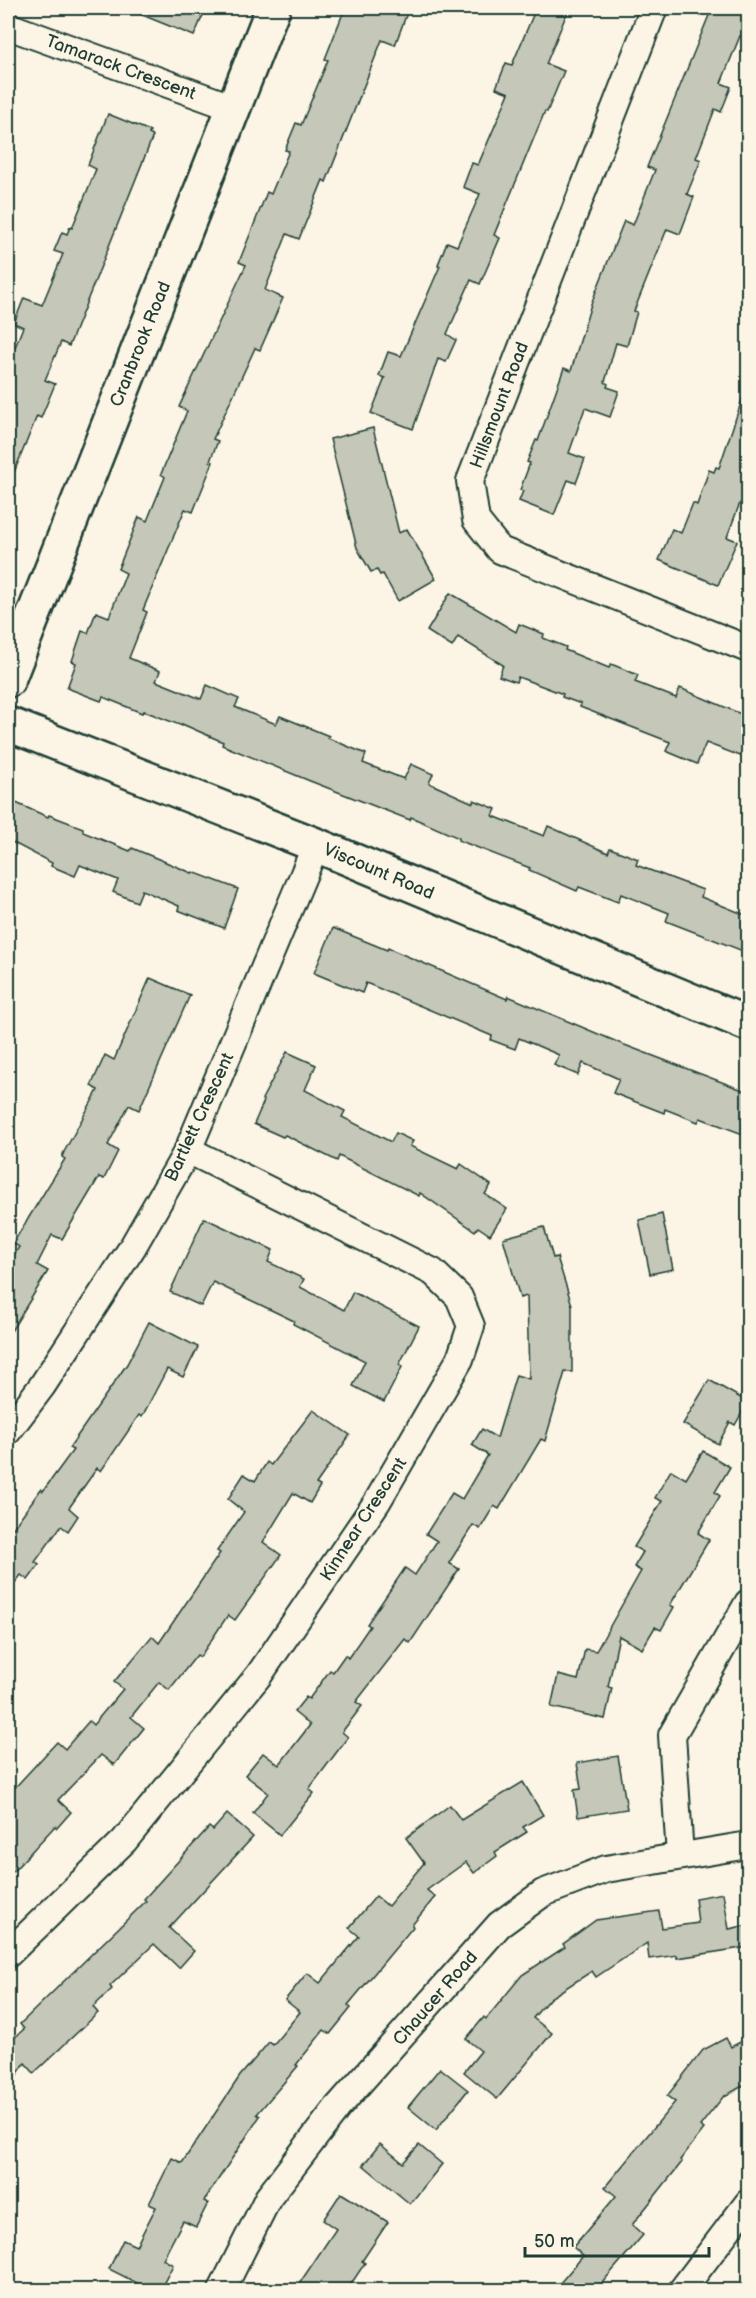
<svg xmlns="http://www.w3.org/2000/svg" width="756" height="2298" font-family="'Balsamiq Sans',sans-serif">
<rect width="100%" height="100%" fill="#fcf5e5"/>
<filter id="ink" filterUnits="userSpaceOnUse"><feTurbulence type="fractalNoise" baseFrequency=".0167" numOctaves="2"/><feDisplacementMap in="SourceGraphic" scale="12" xChannelSelector="R" yChannelSelector="G"/><feConvolveMatrix kernelMatrix="1 2 1 2 8 2 1 2 1" color-interpolation-filters="sRGB"/></filter>
<g filter="url(#ink)">
<g fill="#c5c7b9" stroke="#1f3d34" stroke-width="1.5">
<polygon points="125,8 206,8 194,36"/>
<polygon points="345,8 394,8 407,13 395,45 382,40 326,182 323,180 299,239 287,234 265,290 283,298 260,350 255,348 213,439 218,441 210,461 213,462 193,512 185,509 143,610 147,612 129,658 160,671 156,681 201,699 207,685 239,699 235,707 276,724 280,716 329,736 328,738 366,754 363,763 404,779 411,764 433,774 429,783 473,803 474,800 496,809 493,816 544,836 548,826 608,853 610,848 638,859 636,865 703,890 701,897 748,916 748,953 666,921 669,913 621,894 618,902 579,887 577,891 529,870 530,868 458,840 459,838 411,817 410,820 310,781 222,745 223,742 182,724 182,726 144,711 142,713 103,697 101,701 67,688 76,663 72,661 82,631 88,633 96,612 109,617 126,573 118,569 139,517 147,521 165,477 161,474 187,411 179,407 246,265 239,262 267,192 271,194 289,151 285,150 296,123 301,125 328,60 325,59"/>
<polygon points="536,8 569,8 546,64 564,71 547,112 545,111 494,235 500,238 480,284 471,280 447,334 456,340 446,362 438,359 413,429 371,413 385,378 379,376 388,352 401,356 440,266 438,266 439,262 447,242 457,246 480,194 463,187 472,163 478,165 509,93 496,88 506,63 512,65"/>
<polygon points="712,8 748,8 748,39 740,36 721,83 731,87 721,112 715,109 696,158 701,160 687,194 694,197 680,234 667,229 634,311 637,312 627,346 616,343 605,382 608,384 607,387 619,391 610,417 585,408 569,453 585,459 576,483 568,480 554,515 519,501 523,491 520,490 530,463 527,462 536,440 538,441 564,368 571,371 591,304 624,221 633,225 655,170 647,167"/>
<polygon points="108,114 150,131 149,134 153,136 69,346 61,342 45,380 55,384 41,418 37,416 8,487 8,365 23,327 14,323 24,298 42,305 63,254 54,251 62,232 67,234 70,227 72,228 96,169 88,165"/>
<polygon points="745,391 748,391 748,506 740,503 727,537 737,541 718,585 659,560 672,529 681,533 693,503 697,505 709,470 714,472 716,467 719,468"/>
<polygon points="373,428 399,533 407,529 436,579 398,601 383,574 380,575 377,570 371,572 357,548 330,439"/>
<polygon points="450,593 516,632 519,624 544,634 543,638 566,647 565,650 609,668 611,664 638,675 635,682 676,698 680,688 748,717 748,759 706,743 697,764 666,751 670,742 580,707 581,704 562,697 563,694 518,677 516,682 499,676 503,665 458,637 452,647 427,631"/>
<polygon points="16,803 48,817 49,815 83,828 83,832 130,851 132,848 192,873 193,872 238,889 224,928 178,910 179,906 142,890 137,902 113,892 118,880 80,865 75,876 51,866 52,863 8,840 8,823"/>
<polygon points="333,928 387,950 388,948 507,999 508,996 622,1044 748,1092 748,1136 700,1118 698,1122 665,1109 664,1113 613,1093 619,1079 583,1063 578,1075 554,1065 559,1055 519,1038 515,1049 491,1040 492,1036 366,983 362,993 314,973"/>
<polygon points="150,978 190,995 139,1110 129,1105 108,1145 118,1151 104,1179 99,1177 62,1239 52,1235 37,1265 48,1271 8,1336 8,1265 19,1247 13,1243 65,1159 62,1157 64,1152 98,1090 91,1086 105,1055 114,1060"/>
<polygon points="287,1052 316,1065 305,1090 345,1111 342,1117 391,1142 396,1133 413,1141 410,1146 458,1169 461,1164 491,1185 485,1194 507,1209 490,1235 478,1227 475,1231 420,1193 419,1196 339,1156 337,1161 285,1135 283,1137 254,1124 264,1101 262,1099"/>
<polygon points="662,1214 673,1269 650,1274 639,1220"/>
<polygon points="204,1218 273,1250 268,1262 304,1279 300,1287 344,1310 353,1292 419,1326 399,1365 402,1367 384,1402 353,1386 365,1361 293,1324 294,1321 213,1282 201,1306 170,1292"/>
<polygon points="544,1227 553,1258 557,1257 572,1305 572,1372 565,1372 545,1441 541,1439 499,1509 494,1506 480,1529 473,1525 449,1563 459,1569 410,1643 405,1639 356,1702 362,1706 342,1732 348,1737 309,1789 314,1793 280,1835 253,1813 268,1793 245,1775 263,1753 279,1765 310,1725 294,1712 306,1697 309,1699 330,1670 333,1672 345,1655 348,1658 370,1626 367,1624 405,1568 415,1575 437,1541 426,1534 452,1493 462,1499 488,1455 472,1445 482,1429 497,1438 516,1375 529,1379 527,1296 520,1298 503,1238"/>
<polygon points="149,1322 198,1347 183,1377 167,1369 142,1417 139,1415 101,1471 97,1468 69,1508 78,1516 68,1531 61,1526 35,1562 39,1565 28,1580 21,1575 8,1592 8,1535 41,1489 43,1491 73,1450 69,1448 127,1364"/>
<polygon points="709,1380 748,1402 735,1425 730,1422 718,1444 683,1424"/>
<polygon points="313,1410 350,1435 316,1484 320,1486 310,1503 293,1493 263,1542 281,1555 235,1620 228,1615 200,1657 197,1655 169,1690 159,1682 131,1717 144,1728 114,1765 101,1755 58,1800 71,1812 57,1828 55,1826 8,1877 8,1795 57,1742 65,1749 89,1721 93,1725 123,1689 114,1682 152,1636 159,1643 220,1553 217,1551 244,1512 228,1499 244,1474 255,1481 267,1462 271,1465"/>
<polygon points="703,1451 730,1467 715,1492 720,1496 698,1533 709,1540 670,1605 674,1607 661,1630 655,1627 642,1649 619,1636 608,1687 612,1688 605,1719 551,1707 558,1675 578,1680 585,1649 596,1651 641,1571 634,1567 643,1552 634,1547 662,1501 655,1498 671,1470 686,1479"/>
<polygon points="618,1756 627,1809 578,1817 574,1790 581,1789 577,1763"/>
<polygon points="523,1782 543,1815 523,1827 527,1832 495,1852 497,1856 474,1873 466,1862 427,1890 435,1897 412,1925 413,1927 348,2005 351,2008 330,2034 324,2030 296,2065 298,2066 257,2114 260,2116 204,2201 208,2203 196,2227 183,2221 163,2259 173,2265 160,2290 151,2290 109,2269 123,2240 136,2246 156,2207 149,2204 172,2158 182,2163 240,2076 269,2042 273,2045 300,2012 285,2000 307,1973 320,1983 359,1936 349,1928 376,1896 388,1906 424,1863 406,1838 450,1805 461,1820"/>
<polygon points="227,1814 253,1837 169,1928 194,1951 179,1968 154,1944 110,1986 112,1989 93,2007 98,2013 34,2073 25,2063 8,2088 8,2044 24,2029 20,2024 146,1901 144,1899 209,1827 213,1830"/>
<polygon points="723,1893 729,1929 748,1925 748,1947 677,1958 677,1955 649,1959 647,1943 596,1977 592,1971 550,1998 533,2018 552,2033 497,2099 464,2072 481,2051 466,2039 484,2017 486,2019 522,1975 565,1947 563,1944 596,1920 659,1911 662,1928 698,1923 695,1898"/>
<polygon points="726,2038 731,2047 748,2038 748,2083 723,2097 700,2126 704,2129 680,2160 682,2162 632,2225 643,2235 596,2290 554,2290 583,2256 573,2247 616,2196 605,2187 675,2102 667,2096 703,2050"/>
<polygon points="440,2068 468,2090 436,2130 408,2107"/>
<polygon points="380,2144 403,2163 419,2145 442,2164 410,2204 363,2165"/>
<polygon points="341,2193 388,2222 362,2261 365,2263 347,2290 295,2290 336,2229 323,2220"/>
</g>
<g fill="none" stroke-linecap="round" stroke-linejoin="round">
<g stroke="#1f3d34" stroke-width="30">
<g id="street">
<polyline points="654,8 470,481 476,520 500,550 748,649"/>
<polyline points="8,26 234,108"/>
<polyline points="8,1431 42,1386 132,1248 188,1150 316,845"/>
<polyline points="680,1856 672,1735 748,1603"/>
<polyline points="8,1954 124,1841 259,1675 377,1502 460,1359 471,1326 459,1297 433,1272 188,1150"/>
<polyline points="222,2290 268,2198 337,2108 499,1925 543,1893 606,1869 748,1845"/>
<polyline points="682,2290 748,2203"/>
</g>
</g>
<g stroke="#1f3d34" stroke-width="38">
<g id="secondary">
<polyline points="8,680 273,8"/>
<polyline points="8,724 316,845 748,1024"/>
</g>
</g>
<use href="#street" stroke="#fcf5e5" stroke-width="26"/>
<use href="#secondary" stroke="#fcf5e5" stroke-width="33"/>
</g>
</g>
<g text-anchor="middle" stroke-width="4.5" stroke-linejoin="round" paint-order="stroke">
<g font-size="18" fill="#1f3d34" stroke="#fcf5e5">
<text transform="translate(121 67) rotate(20)" y="6">Tamarack Crescent</text>
<text transform="translate(140 344) rotate(-68)" y="6">Cranbrook Road</text>
<text transform="translate(499 405) rotate(-69)" y="6">Hillsmount Road</text>
<text transform="translate(379 871) rotate(23)" y="6">Viscount Road</text>
<text transform="translate(199 1117) rotate(-65)" y="6">Bartlett Crescent</text>
<text transform="translate(363 1519) rotate(-57)" y="6">Kinnear Crescent</text>
<text transform="translate(435 1998) rotate(-49)" y="6">Chaucer Road</text>
</g>
</g>
<rect width="756" height="2298" fill="none" stroke="#fcf5e5" stroke-width="30"/>
<rect x="15" y="15" width="726" height="2268" fill="none" stroke="#1f3d34" stroke-width="2" filter="url(#ink)"/>
<path d="M525 2247v9h184v-9" fill="none" stroke="#1f3d34" stroke-width="3"/>
<text x="534" y="2247" font-size="18" fill="#1f3d34" stroke="#fcf5e5" stroke-width="4.5" paint-order="stroke">50 m</text>
</svg>
